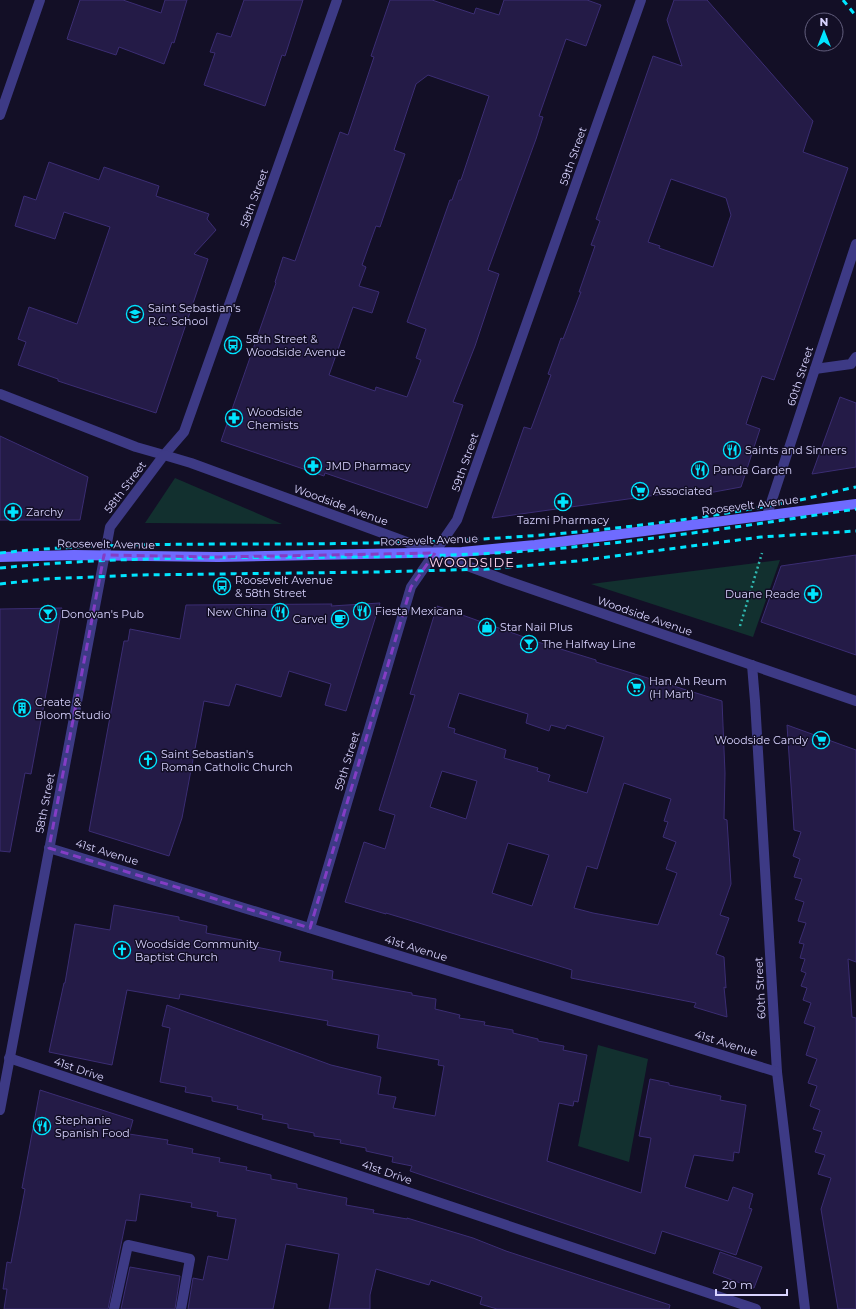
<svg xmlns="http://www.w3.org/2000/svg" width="856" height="1309" font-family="Montserrat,sans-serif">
<rect width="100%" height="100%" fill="#130f26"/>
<g fill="#12302f">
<polygon points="175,478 282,524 145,523"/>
<polygon points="780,560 753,637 591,584"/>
<polygon points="598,1045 648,1059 629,1162 578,1146"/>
</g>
<g fill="#241b47" stroke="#3b2d73" fill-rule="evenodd">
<polygon points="80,0 123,0 161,13 165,0 187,0 174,43 172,42 164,64 119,47 116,55 67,39"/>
<polygon points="244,0 303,0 285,56 282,55 265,106 204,85 215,53 210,52 217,33 231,37"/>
<path d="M390,0H432L474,14L476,8L499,15L504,0H587L601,5L586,46L566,39L539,116L543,117L536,139L488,270L499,274L475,346L453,402L463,405L427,508L325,473L324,476L221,441L276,283L275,282L283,257L295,261L340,132L348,135L374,57L371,56ZM428,75L489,96L461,180H459L452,200H450L407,322L426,329L416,358L421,360L407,397L376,387L375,391L329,375L353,307L372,313L379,292L359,286L366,267L362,265L376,226L380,227L405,154L394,150L416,84Z"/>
<path d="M674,0H707L813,121L803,152L848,168L774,380L762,376L746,424L760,429L741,487L714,492L678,495V492L492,518L524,427L531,429L551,375L548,374L555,355L561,338L563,339L581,292H579L595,246L591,245L600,221L596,219L653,56L682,66L667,20ZM671,179L726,198L731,215L713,267L659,248L660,246L648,242Z"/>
<polygon points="49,162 99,180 104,167 159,186 156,196 209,214 207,219 216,230 194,254 208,259 156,413 58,381 58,379 18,365 26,342 18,339 29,307 77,324 110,227 64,212 55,239 15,226 24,196 36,200"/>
<polygon points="840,397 856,403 856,467 812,474"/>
<polygon points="0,436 88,477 80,520 0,520"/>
<polygon points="856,555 856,655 761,622 781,566"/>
<polygon points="380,603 346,711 325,705 331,684 289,671 281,697 236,684 229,706 204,701 182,818 169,856 89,831 124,641 128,641 130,629 180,639 186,605 332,604 331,606"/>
<path d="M437,606L538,642L596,660V662L722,701L725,773L724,819L727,820L731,884L720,915L729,918L716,954L724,957L726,988L724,987L727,1017L694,1007L696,1003L571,978L572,970L419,923L386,913V914L345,902L364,842L385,849L395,815L379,810L415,695L410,694ZM459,693L528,714L526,723L549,731L551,725L565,729L567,725L604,737L587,793L548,781L550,775L537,771L538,768L504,758L506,750L454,733L455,729L448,727ZM442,771L477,781L466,819L430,807ZM624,783L671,799L664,821L668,822L663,837L676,842L666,869L677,873L658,925L593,913L574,908L587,866L597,869ZM508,843L549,855L532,906L492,893Z"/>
<polygon points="62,608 31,774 25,773 10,852 0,851 0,609"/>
<polygon points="787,725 856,750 856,962 848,959 852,1017 856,1018 856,1309 838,1309 821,1209 831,1178 818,1174 825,1155 815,1152 822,1132 813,1129 820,1110 810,1106 817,1086 808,1083 817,1059 806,1055 815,1027 804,1023 811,1003 803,1000 807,988 801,986 806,973 801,971 805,959 800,958 804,944 799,943 806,923 798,921 804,902 795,899 802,879 794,877 800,859 793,856 801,832 794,830"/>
<polygon points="114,905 179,917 179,920 207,926 206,933 242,940 241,944 281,952 279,961 333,971 332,979 412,993 412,995 436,999 435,1009 460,1015 459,1018 485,1022 484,1025 513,1030 513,1033 538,1039 538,1041 564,1046 563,1050 587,1055 578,1102 574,1101 573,1106 559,1103 547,1161 641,1193 651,1138 639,1136 650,1079 669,1083 669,1085 721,1096 720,1100 746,1105 739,1153 734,1152 733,1161 694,1155 685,1187 728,1201 733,1187 753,1194 749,1208 752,1209 736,1255 662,1231 655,1254 410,1171 412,1166 392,1162 393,1157 366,1151 366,1148 340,1143 341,1140 314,1136 314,1133 288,1128 288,1124 262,1119 263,1115 237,1109 238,1106 212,1101 212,1097 185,1092 186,1087 160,1082 170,1028 162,1026 167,1005 331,1065 381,1077 378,1094 396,1097 393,1108 435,1116 444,1066 438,1065 439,1060 377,1048 379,1035 327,1025 328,1021 180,994 179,999 127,990 112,1065 49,1052 64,983 65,983 75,924 110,930"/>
<polygon points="40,1090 133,1120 129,1134 168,1140 167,1144 193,1149 192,1153 220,1158 219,1162 247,1167 246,1170 271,1175 271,1179 297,1184 297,1188 347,1198 346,1205 374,1210 373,1213 407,1219 407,1218 473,1238 506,1251 670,1305 669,1309 497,1309 480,1304 482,1297 431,1280 429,1285 376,1269 370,1295 370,1309 329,1309 339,1254 286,1244 273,1309 188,1309 193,1278 203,1280 208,1256 228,1260 236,1219 217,1216 218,1212 191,1207 192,1203 140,1194 136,1221 126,1220 108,1309 4,1309 7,1289 3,1289 7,1262 11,1263 25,1189 22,1188"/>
<polygon points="720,1252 762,1267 754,1288 713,1273"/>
<polygon points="130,1267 180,1276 175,1309 121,1309"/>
</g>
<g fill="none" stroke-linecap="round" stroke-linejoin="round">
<polyline stroke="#2fb8b0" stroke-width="2.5" stroke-dasharray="2 3" stroke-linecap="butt" points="740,626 762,553"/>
<g stroke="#3d3a85" stroke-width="10">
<polyline points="815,369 851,364 856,357"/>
<polyline points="114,1309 128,1245 190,1259 181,1309"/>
</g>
<g stroke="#3d3a85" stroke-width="10">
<polyline points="0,115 40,0"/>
<polyline points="0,394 136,447 164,455 184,432 337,0"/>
<polyline points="767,515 856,244"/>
<polyline points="752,665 755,701 777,1072 805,1309"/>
<polyline points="49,848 777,1072"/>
<polyline points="310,928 411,587 457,520 641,0"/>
<polyline points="9,1058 756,1309"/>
</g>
<polyline stroke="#3d3a85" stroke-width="10" points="0,1110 110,527 164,455 191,463 396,538 435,553 454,561 508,581 856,701"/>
<polyline stroke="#6f6bff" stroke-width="10" points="0,557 74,555 218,557 462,552 535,545 856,504"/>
<g stroke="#00e5ff" stroke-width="3" stroke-dasharray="6 5" stroke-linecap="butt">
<polyline points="843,0 856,16"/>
<path d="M0,553C122,540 245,546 367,543C507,541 647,529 784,503C808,499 832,492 856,487"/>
<path d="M0,568C165,551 331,562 496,553C617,546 737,527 856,509"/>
<polyline points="0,584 45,579 138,575 375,572 490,569 577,561 761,537 856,531"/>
</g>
</g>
<path fill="none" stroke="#843dc5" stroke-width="3" stroke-dasharray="8 5" stroke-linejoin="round" d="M435,553L411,587L310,928L49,848L104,555L218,557Z"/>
<defs>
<g id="school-ring" transform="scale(0.9)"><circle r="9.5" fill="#130f26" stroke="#00e5ff" stroke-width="1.5"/><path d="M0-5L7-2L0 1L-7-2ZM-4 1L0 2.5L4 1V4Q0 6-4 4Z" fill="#00e5ff"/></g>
<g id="bus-ring" transform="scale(0.9)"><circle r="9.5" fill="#130f26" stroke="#00e5ff" stroke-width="1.5"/><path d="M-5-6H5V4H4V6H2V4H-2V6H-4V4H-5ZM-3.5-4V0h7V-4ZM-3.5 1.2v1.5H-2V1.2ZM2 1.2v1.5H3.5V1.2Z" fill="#00e5ff"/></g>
<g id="pharmacy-ring" transform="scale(0.9)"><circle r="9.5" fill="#130f26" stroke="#00e5ff" stroke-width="1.5"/><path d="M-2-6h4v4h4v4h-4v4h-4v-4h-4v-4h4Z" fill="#00e5ff"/></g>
<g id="restaurant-ring" transform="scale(0.9)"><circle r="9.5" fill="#130f26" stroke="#00e5ff" stroke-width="1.5"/><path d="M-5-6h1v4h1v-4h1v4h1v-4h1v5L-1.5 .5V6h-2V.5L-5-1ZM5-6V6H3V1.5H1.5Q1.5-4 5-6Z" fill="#00e5ff"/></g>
<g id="supermarket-ring" transform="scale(0.9)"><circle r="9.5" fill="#130f26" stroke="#00e5ff" stroke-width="1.5"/><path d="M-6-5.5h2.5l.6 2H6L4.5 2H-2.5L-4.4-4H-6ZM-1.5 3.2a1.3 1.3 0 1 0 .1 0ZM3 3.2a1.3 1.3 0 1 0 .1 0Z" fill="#00e5ff"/></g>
<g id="bar-ring" transform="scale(0.9)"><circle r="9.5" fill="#130f26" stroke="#00e5ff" stroke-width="1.5"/><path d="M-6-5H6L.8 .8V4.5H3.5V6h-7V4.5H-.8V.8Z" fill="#00e5ff"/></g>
<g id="cafe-ring" transform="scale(0.9)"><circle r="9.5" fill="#130f26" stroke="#00e5ff" stroke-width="1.5"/><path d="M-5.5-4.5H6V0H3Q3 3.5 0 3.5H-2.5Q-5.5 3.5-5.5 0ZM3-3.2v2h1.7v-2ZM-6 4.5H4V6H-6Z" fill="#00e5ff"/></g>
<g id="shop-ring" transform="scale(0.9)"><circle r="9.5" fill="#130f26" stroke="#00e5ff" stroke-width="1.5"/><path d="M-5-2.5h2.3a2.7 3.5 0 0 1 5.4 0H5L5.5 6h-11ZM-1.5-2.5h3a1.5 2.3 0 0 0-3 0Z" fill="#00e5ff"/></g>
<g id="building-ring" transform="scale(0.9)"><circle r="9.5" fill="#130f26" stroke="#00e5ff" stroke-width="1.5"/><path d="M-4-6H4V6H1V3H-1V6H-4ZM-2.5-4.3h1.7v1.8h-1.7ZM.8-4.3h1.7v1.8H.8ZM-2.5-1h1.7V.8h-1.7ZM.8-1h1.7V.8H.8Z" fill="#00e5ff"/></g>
<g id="church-ring" transform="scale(0.9)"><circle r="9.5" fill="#130f26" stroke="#00e5ff" stroke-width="1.5"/><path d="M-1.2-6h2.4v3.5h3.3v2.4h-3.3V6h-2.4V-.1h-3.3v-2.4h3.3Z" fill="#00e5ff"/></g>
</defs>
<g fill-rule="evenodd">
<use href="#school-ring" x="135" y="314"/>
<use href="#bus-ring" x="233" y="345"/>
<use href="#pharmacy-ring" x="234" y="418"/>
<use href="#restaurant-ring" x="732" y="450"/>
<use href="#pharmacy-ring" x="313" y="466"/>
<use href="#restaurant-ring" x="700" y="470"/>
<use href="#supermarket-ring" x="640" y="491"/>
<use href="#pharmacy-ring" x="563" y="502"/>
<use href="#pharmacy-ring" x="13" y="512"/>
<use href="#bus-ring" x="222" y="586"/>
<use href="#pharmacy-ring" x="813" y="594"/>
<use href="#restaurant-ring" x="362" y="611"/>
<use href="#restaurant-ring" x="280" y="612"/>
<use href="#bar-ring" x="48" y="614"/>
<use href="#cafe-ring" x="340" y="619"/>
<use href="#shop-ring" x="487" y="627"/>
<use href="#bar-ring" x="529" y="644"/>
<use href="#supermarket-ring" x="636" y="687"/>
<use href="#building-ring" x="22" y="708"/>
<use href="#supermarket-ring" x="821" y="740"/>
<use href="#church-ring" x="148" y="760"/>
<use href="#church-ring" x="122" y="950"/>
<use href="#restaurant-ring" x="42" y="1126"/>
</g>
<g text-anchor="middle" stroke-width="3" stroke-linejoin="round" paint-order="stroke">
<g font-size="11" fill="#d9d4ff" stroke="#130f26">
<text transform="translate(573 156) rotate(-71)" y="4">59th Street</text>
<text transform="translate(254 198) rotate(-70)" y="4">58th Street</text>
<text transform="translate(800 376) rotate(-72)" y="4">60th Street</text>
<text transform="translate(465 462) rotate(-71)" y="4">59th Street</text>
<text transform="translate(125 487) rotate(-53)" y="4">58th Street</text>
<text transform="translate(341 505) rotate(20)" y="4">Woodside Avenue</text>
<text transform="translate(750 505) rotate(-7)" y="4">Roosevelt Avenue</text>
<text transform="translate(429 540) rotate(-2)" y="4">Roosevelt Avenue</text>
<text transform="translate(106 544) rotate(1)" y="4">Roosevelt Avenue</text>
<text transform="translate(645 616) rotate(19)" y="4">Woodside Avenue</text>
<text transform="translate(347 761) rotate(-73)" y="4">59th Street</text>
<text transform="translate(45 803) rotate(-79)" y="4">58th Street</text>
<text transform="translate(107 852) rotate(17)" y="4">41st Avenue</text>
<text transform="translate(416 948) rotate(17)" y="4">41st Avenue</text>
<text transform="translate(760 988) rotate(-93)" y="4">60th Street</text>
<text transform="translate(726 1043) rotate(17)" y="4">41st Avenue</text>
<text transform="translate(79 1069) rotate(19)" y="4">41st Drive</text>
<text transform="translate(387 1172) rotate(19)" y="4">41st Drive</text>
</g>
<g font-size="11" fill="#d9d4ff" stroke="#130f26" text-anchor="start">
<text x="148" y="312">Saint Sebastian's<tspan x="148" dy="13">R.C. School</tspan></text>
<text x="246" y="343">58th Street &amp;<tspan x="246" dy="13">Woodside Avenue</tspan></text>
<text x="247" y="416">Woodside<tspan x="247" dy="13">Chemists</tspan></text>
<text x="745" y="454">Saints and Sinners</text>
<text x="326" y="470">JMD Pharmacy</text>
<text x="713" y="474">Panda Garden</text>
<text x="653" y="495">Associated</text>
<text x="26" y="516">Zarchy</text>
<text x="563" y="524" text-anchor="middle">Tazmi Pharmacy</text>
<text x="235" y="584">Roosevelt Avenue<tspan x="235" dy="13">&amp; 58th Street</tspan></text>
<text x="800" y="598" text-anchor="end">Duane Reade</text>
<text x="375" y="615">Fiesta Mexicana</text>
<text x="267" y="616" text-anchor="end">New China</text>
<text x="61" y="618">Donovan's Pub</text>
<text x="327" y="623" text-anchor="end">Carvel</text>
<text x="500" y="631">Star Nail Plus</text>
<text x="542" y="648">The Halfway Line</text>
<text x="649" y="685">Han Ah Reum<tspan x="649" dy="13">(H Mart)</tspan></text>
<text x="35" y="706">Create &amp;<tspan x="35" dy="13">Bloom Studio</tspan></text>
<text x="808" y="744" text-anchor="end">Woodside Candy</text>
<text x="161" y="758">Saint Sebastian's<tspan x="161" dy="13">Roman Catholic Church</tspan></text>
<text x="135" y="948">Woodside Community<tspan x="135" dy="13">Baptist Church</tspan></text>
<text x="55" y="1124">Stephanie<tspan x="55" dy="13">Spanish Food</tspan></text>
</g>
<g font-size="13" letter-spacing="1" fill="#ffd6f0" stroke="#130f26">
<text x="472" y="567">WOODSIDE</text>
</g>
</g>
<g transform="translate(824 32)"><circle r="19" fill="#130f26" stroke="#625e7d"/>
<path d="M0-3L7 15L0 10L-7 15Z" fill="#00e5ff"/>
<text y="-6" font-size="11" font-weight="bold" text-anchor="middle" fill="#d9d4ff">N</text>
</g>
<path d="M716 1289v6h71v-6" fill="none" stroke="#d9d4ff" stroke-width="2"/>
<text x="722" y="1289" font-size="12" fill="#d9d4ff" stroke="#130f26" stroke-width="3" paint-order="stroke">20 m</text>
</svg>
